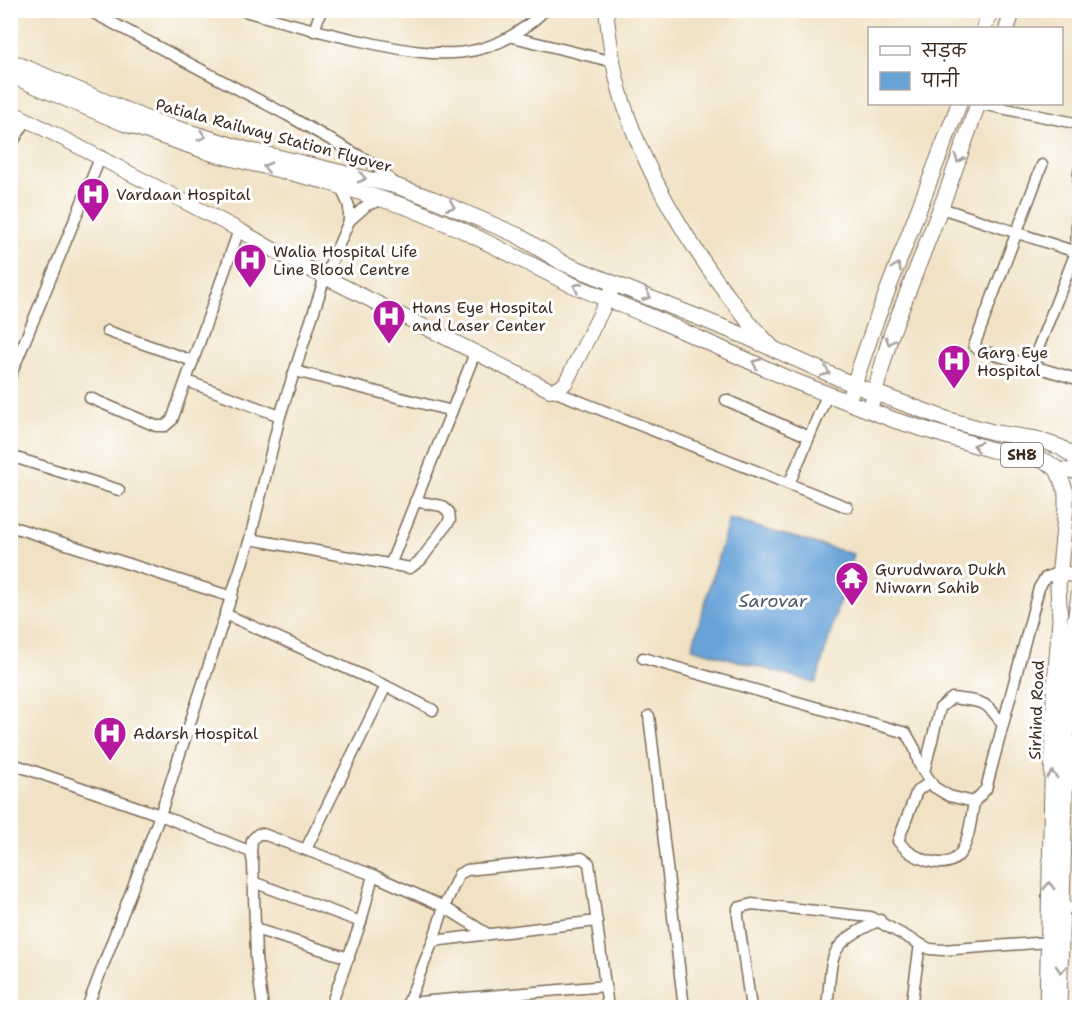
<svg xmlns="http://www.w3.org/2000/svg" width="1090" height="1018" font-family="'Shantell Sans','Playpen Sans Deva',sans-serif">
<rect width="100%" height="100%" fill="#fff"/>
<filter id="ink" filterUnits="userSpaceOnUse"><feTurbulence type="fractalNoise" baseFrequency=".0167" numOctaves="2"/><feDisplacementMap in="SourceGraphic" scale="12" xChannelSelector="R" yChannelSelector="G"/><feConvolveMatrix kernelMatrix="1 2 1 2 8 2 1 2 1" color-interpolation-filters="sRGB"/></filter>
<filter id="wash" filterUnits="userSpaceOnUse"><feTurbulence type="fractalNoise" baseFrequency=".008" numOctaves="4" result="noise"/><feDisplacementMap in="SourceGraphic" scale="24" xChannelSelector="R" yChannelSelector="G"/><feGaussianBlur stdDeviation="1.35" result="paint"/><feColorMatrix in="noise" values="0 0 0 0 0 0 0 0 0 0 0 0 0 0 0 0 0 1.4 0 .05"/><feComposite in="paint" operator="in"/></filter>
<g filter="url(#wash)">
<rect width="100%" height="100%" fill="#f1e2c5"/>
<polygon fill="#68a3d8" stroke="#52667b" stroke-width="1.5" points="729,519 853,554 816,683 692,648"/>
</g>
<g filter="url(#ink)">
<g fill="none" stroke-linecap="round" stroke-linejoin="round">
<g stroke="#7b6a58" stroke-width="13">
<g id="street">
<polyline points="88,10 287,115 377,166 396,186"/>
<path d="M241,10C283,22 324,33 366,42C436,57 488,66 545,10"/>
<polyline points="314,31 321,10"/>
<polyline points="513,37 614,62"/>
<polyline points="981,104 1080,124"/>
<polyline points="10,147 27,119"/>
<polyline points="1042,165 974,346 979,350 1080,380"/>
<polyline points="1079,171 1076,252 1080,277"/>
<polyline points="941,208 1076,252"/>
<polyline points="349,221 367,205 384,199"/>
<polyline points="107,331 193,361"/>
<polyline points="1031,366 1076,252"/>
<polyline points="295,371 452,411"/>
<polyline points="10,377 101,156"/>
<polyline points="187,381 280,416"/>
<polyline points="551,390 847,507"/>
<polyline points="90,398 156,426 165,426 172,420 239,230"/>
<polyline points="726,400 809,437"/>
<polyline points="10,456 119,490"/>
<polyline points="789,484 828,393"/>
<polyline points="10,526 232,597"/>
<polyline points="250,539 410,568 421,560 450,520 449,512 442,506 415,501"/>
<polyline points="390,565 475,353"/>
<polyline points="225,614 386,686 433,710"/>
<polyline points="643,658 906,733 915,749 919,764 934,787 949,796 974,802 986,789 1039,588 1045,578 1059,572"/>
<polyline points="649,716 684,1008"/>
<polyline points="10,763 160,815 251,852"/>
<path d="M924,772L940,708L952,698C982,702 985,699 1003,725"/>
<path d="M930,782L917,791L898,841C907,852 914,856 928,861C968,873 969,830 974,802"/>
<polyline points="306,849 386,686"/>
<polyline points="253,882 361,922"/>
<polyline points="1063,907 1080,909"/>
<polyline points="255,929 349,958"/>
<polyline points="433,941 444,907 486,933"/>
<polyline points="408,1003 606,986"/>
<polyline points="87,1008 160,815 250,539 280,416 325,277 349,221 349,206 340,185"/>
<polyline points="263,1008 256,958 253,863 251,852 252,840 258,834 263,834 373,875 444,907 459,874 467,870 582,858 589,863 608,1008"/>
<polyline points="330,1008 361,922 373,875"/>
<polyline points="406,1008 433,941 597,921"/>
<polyline points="751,1008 738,917 738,908 752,904 870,917 920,944 930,949 942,950 1048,942"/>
<path d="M827,1008C833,951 826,946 880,920"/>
<polyline points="911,1008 920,944"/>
</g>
</g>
<g stroke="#7b6a58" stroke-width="16">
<g id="secondary">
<path d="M606,10C609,36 612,63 619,88C642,171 693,253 747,320C756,330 766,340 775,350"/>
<polyline points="10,111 239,230 293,261 550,390 560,388 566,382 611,292"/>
<polyline points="1057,469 1080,472"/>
<polyline points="1059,572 1080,577"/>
</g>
</g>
<g stroke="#7b6a58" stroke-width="17">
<g id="primary">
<polyline points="984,28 991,10"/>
<polyline points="1007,28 1013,10"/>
<polyline points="10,61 149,120 244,149 396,186 433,199 517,235 563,263 742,335 854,385 949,420 996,433 1036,439 1060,447 1072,455 1080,465"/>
<polyline points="10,75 123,123 214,154 324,181 407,207 460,229 570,284 656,319 789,379 894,420 992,450 1031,457 1047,462 1057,469 1066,492 1066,507 1058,588 1060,619 1054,696 1047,1008"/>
<polyline points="851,393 874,326 959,104"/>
<polyline points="872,402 891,335 946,194 978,104"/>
<polyline points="1059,1008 1069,659 1080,589"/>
</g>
</g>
<use href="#street" stroke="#fff" stroke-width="10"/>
<use href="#secondary" stroke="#fff" stroke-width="14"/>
<use href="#primary" stroke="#fff" stroke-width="15"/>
</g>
<defs><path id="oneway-chevron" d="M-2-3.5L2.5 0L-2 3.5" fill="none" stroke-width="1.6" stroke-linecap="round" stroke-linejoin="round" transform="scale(1.5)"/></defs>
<g stroke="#a79f9a">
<use href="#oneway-chevron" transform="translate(202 136) rotate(17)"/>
<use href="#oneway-chevron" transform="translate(959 159) rotate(109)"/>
<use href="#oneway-chevron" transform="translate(267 167) rotate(-167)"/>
<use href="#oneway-chevron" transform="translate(362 178) rotate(13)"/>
<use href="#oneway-chevron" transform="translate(451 206) rotate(22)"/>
<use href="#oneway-chevron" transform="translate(897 267) rotate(-69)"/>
<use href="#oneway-chevron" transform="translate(577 287) rotate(-156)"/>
<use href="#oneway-chevron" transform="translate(647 296) rotate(22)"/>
<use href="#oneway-chevron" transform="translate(890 341) rotate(107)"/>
<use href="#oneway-chevron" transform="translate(756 363) rotate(-155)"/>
<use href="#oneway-chevron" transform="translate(826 372) rotate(23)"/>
<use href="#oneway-chevron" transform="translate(977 446) rotate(-164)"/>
<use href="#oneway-chevron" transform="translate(1052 775) rotate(-89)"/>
<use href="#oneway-chevron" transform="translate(1049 886) rotate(-90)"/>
<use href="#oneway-chevron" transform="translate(1061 969) rotate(92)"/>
</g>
</g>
<defs>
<g id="hospital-pin" transform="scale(1.725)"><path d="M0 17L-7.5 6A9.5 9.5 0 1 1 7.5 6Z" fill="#b5179e" stroke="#fff"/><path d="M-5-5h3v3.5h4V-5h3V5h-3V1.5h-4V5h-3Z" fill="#fff"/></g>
<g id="temple-pin" transform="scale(1.725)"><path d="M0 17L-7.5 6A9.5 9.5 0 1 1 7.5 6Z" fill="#b5179e" stroke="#fff"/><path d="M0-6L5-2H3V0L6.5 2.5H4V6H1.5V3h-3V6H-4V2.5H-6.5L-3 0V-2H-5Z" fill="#fff"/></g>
</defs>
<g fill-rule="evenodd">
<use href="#hospital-pin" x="93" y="194"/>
<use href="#hospital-pin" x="250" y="260"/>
<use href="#hospital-pin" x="389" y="316"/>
<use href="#hospital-pin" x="954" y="361"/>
<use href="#temple-pin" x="852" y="578"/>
<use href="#hospital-pin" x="110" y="733"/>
</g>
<g text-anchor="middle" stroke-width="6" stroke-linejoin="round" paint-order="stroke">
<rect fill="#fff" stroke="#766a62" stroke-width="1.5" x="1001" y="443" width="42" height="24" rx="4.5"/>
<g font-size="15" font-weight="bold" fill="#3b2a1e">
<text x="1022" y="460">SH8</text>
</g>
<g font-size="16" fill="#3b2a1e" stroke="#fff">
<text transform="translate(274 135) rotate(15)" y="6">Patiala Railway Station Flyover</text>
<text transform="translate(1036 710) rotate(-88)" y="6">Sirhind Road</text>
</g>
<g font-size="16" fill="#3b2a1e" stroke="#fff" text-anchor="start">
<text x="116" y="200">Vardaan Hospital</text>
<text x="273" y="257">Walia Hospital Life<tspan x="273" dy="18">Line Blood Centre</tspan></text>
<text x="412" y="313">Hans Eye Hospital<tspan x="412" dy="18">and Laser Center</tspan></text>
<text x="977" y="358">Garg Eye<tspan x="977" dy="18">Hospital</tspan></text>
<text x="875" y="575">Gurudwara Dukh<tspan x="875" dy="18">Niwarn Sahib</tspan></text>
<text x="133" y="739">Adarsh Hospital</text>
</g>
<g font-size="18" font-style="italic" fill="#4d5a68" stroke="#fff">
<text x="773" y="607">Sarovar</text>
</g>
</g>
<rect width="1090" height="1018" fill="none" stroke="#fff" stroke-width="36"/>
<rect x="868" y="27" width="195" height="78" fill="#ffffff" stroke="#b1aaa5" stroke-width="1.5"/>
<rect x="880" y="46" width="30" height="9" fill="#ffffff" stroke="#b1aaa5" stroke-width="1.5"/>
<text x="922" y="57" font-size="18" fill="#3b2a1e">सड़क</text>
<rect x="880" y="72" width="30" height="18" fill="#68a3d8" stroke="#b1aaa5" stroke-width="1.5"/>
<text x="922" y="87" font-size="18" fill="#3b2a1e">पानी</text>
</svg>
